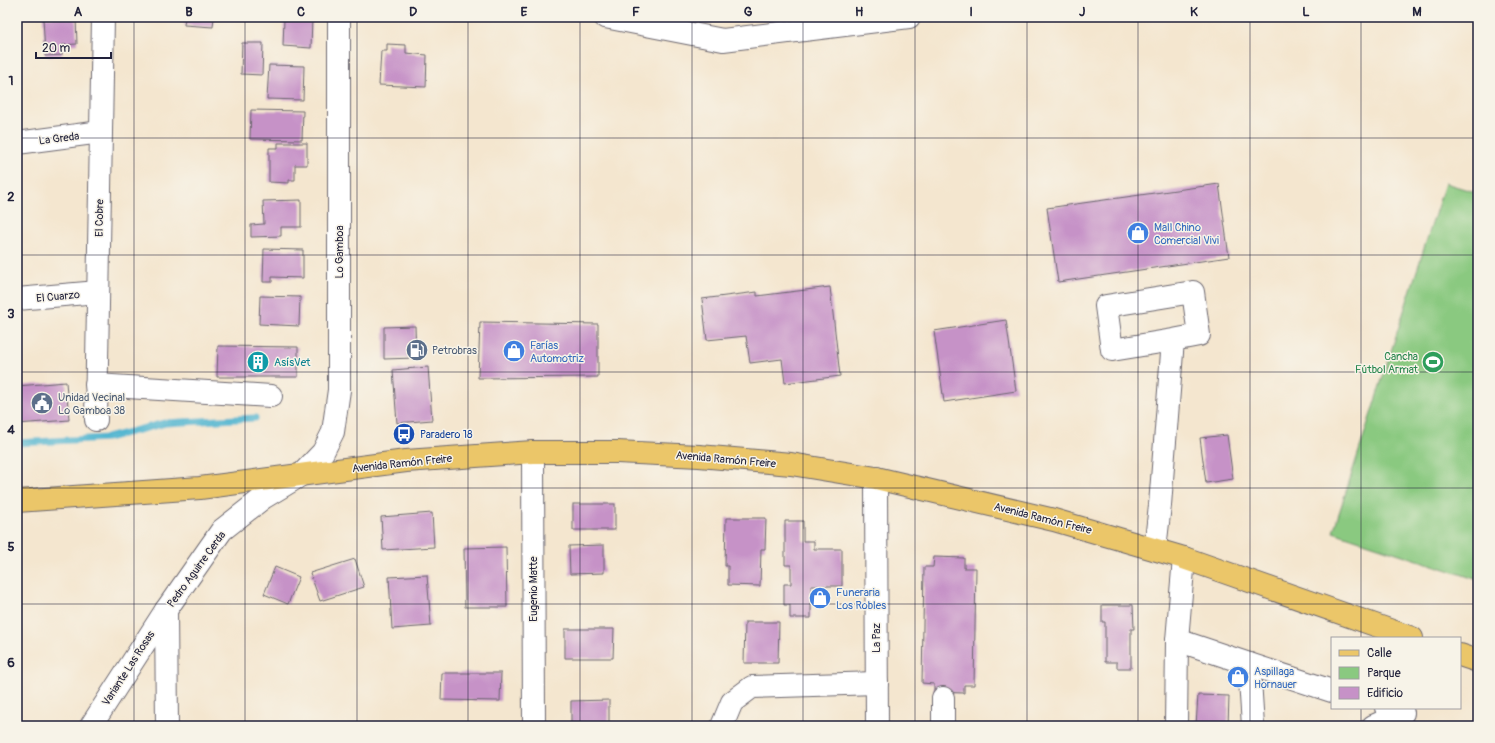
<svg xmlns="http://www.w3.org/2000/svg" width="1495" height="743" font-family="Pangolin,sans-serif">
<rect width="100%" height="100%" fill="#f7f3e8"/>
<filter id="ink" filterUnits="userSpaceOnUse"><feTurbulence type="fractalNoise" baseFrequency=".025" numOctaves="2"/><feDisplacementMap in="SourceGraphic" scale="8" xChannelSelector="R" yChannelSelector="G"/><feConvolveMatrix kernelMatrix="1 2 1 2 8 2 1 2 1" color-interpolation-filters="sRGB"/></filter>
<filter id="wash" filterUnits="userSpaceOnUse"><feTurbulence type="fractalNoise" baseFrequency=".012" numOctaves="4" result="noise"/><feDisplacementMap in="SourceGraphic" scale="16" xChannelSelector="R" yChannelSelector="G"/><feGaussianBlur stdDeviation="0.9" result="paint"/><feColorMatrix in="noise" values="0 0 0 0 0 0 0 0 0 0 0 0 0 0 0 0 0 1.4 0 .05"/><feComposite in="paint" operator="in"/></filter>
<g filter="url(#wash)">
<rect width="100%" height="100%" fill="#f4e6cf"/>
<polygon fill="#8ac980" stroke="#56765e" points="1445,183 1478,193 1478,580 1333,532"/>
<g fill="none" stroke-linecap="round" stroke-linejoin="round">
<polyline stroke="#51b5d0" stroke-width="7" points="17,443 107,438 165,423 255,418"/>
</g>
<g id="blocks">
<g fill="#c692c7">
<polygon points="43,17 76,17 77,44 61,45 62,55 45,56"/>
<polygon points="185,17 214,17 213,27 184,25"/>
<polygon points="277,17 312,17 311,48 283,46 284,19 277,19"/>
<polygon points="242,43 263,43 262,75 241,74"/>
<polygon points="387,44 406,45 406,53 427,55 426,87 379,85 381,51 387,51"/>
<polygon points="269,65 304,66 303,100 267,99"/>
<polygon points="251,110 303,111 302,140 250,139"/>
<polygon points="278,143 307,143 307,165 295,165 295,180 289,180 289,183 269,182 269,148 278,148"/>
<polygon points="1219,184 1229,257 1058,282 1047,208"/>
<polygon points="301,200 301,227 281,227 281,236 251,237 251,225 264,224 263,201"/>
<polygon points="264,249 303,250 303,278 272,277 272,282 263,282"/>
<polygon points="830,287 840,376 785,383 782,359 750,363 746,336 707,340 702,299 757,292 757,296"/>
<polygon points="260,296 300,297 299,326 259,324"/>
<polygon points="1006,320 1016,391 944,402 934,331"/>
<polygon points="480,322 598,324 598,377 478,378"/>
<polygon points="415,326 416,358 384,359 384,327"/>
<polygon points="218,346 298,347 298,377 217,377"/>
<polygon points="428,367 432,420 397,423 393,370"/>
<polygon points="66,382 69,420 17,424 17,386"/>
<polygon points="1227,435 1233,479 1206,483 1200,438"/>
<rect x="573" y="504" width="42" height="26"/>
<polygon points="432,513 434,547 383,550 381,517"/>
<polygon points="726,518 766,518 765,549 761,549 760,586 728,585 728,566 725,566"/>
<polygon points="785,521 803,521 803,541 814,541 814,549 842,549 842,586 811,586 811,618 790,618 790,605 784,605 784,584 791,584 791,565 785,565"/>
<polygon points="604,545 604,573 570,574 569,546"/>
<polygon points="506,547 507,607 465,607 464,548"/>
<polygon points="934,557 964,558 964,568 976,568 974,685 964,685 964,693 934,692 934,684 922,683 924,567 933,567"/>
<polygon points="355,559 364,587 320,601 310,573"/>
<polygon points="275,567 299,577 288,604 264,594"/>
<polygon points="427,575 431,626 392,629 389,577"/>
<polygon points="1102,605 1133,605 1134,629 1131,629 1131,668 1117,668 1117,662 1105,662 1105,622 1102,622"/>
<polygon points="745,622 779,622 778,663 744,663"/>
<polygon points="565,629 614,629 613,658 565,658"/>
<polygon points="442,673 501,673 500,701 441,700"/>
<polygon points="1198,695 1229,696 1228,726 1196,726"/>
<polygon points="609,700 609,726 571,726 571,701"/>
</g>
</g>
</g>
<g filter="url(#ink)">
<use href="#blocks" fill-opacity="0" stroke="#6c676f" stroke-width="1"/>
<g fill="none" stroke-linecap="round" stroke-linejoin="round">
<g stroke="#6c676f" stroke-width="24">
<g id="minor">
<polyline points="605,17 723,40 909,17"/>
<polyline points="17,143 101,132"/>
<polyline points="17,299 98,292"/>
<polyline points="96,385 271,396"/>
<polyline points="96,420 103,17"/>
<polyline points="533,452 534,726"/>
<polyline points="876,478 877,726"/>
<polyline points="1155,549 1160,505 1173,340 1199,335 1193,292 1106,306 1112,350 1173,340"/>
<polyline points="1184,558 1177,640 1249,664 1253,726"/>
<polyline points="166,610 167,726"/>
<polyline points="1249,664 1332,691"/>
<polyline points="943,698 943,726"/>
<polyline points="91,726 166,610 222,530 263,498 301,475 323,452 333,432 339,390 339,17"/>
<polyline points="722,726 732,702 752,687 877,683"/>
<polyline points="1176,726 1177,640"/>
<polyline points="1373,726 1403,713 1386,708"/>
</g>
</g>
<g stroke="#6c676f" stroke-width="24">
<g id="major">
<polyline points="17,501 200,488 406,461 533,452 617,452 699,456 791,464 876,478 1054,520 1184,558 1412,638"/>
<polyline points="1460,655 1478,661"/>
</g>
</g>
<use href="#minor" stroke="#fff" stroke-width="22"/>
<use href="#major" stroke="#ebc669" stroke-width="22"/>
</g>
</g>
<path fill="none" stroke="#22223b" stroke-width="1" stroke-opacity="0.55" d="M134,17V726M245,17V726M357,17V726M468,17V726M580,17V726M692,17V726M803,17V726M915,17V726M1027,17V726M1138,17V726M1250,17V726M1361,17V638M17,138H1478M17,255H1478M17,372H1478M17,488H1478M17,604H1478M1361,708V726"/>
<defs>
<g id="shop-disc" transform="scale(1.15)"><circle r="9.5" fill="#3f7fe0" stroke="#f7f3e8"/><path d="M-5-2.5h2.3a2.7 3.5 0 0 1 5.4 0H5L5.5 6h-11ZM-1.5-2.5h3a1.5 2.3 0 0 0-3 0Z" fill="#fff"/></g>
<g id="fuel-disc" transform="scale(1.15)"><circle r="9.5" fill="#5c6f8a" stroke="#f7f3e8"/><path d="M-5.5-6h7V0h2V4h1.3V-2.5L3-4.5l.8-.8L6-3V5H2.5V1h-1V6h-7ZM-4.2-4.7v3.2H.2V-4.7Z" fill="#fff"/></g>
<g id="building-disc" transform="scale(1.15)"><circle r="9.5" fill="#0f9aa8" stroke="#f7f3e8"/><path d="M-4-6H4V6H1V3H-1V6H-4ZM-2.5-4.3h1.7v1.8h-1.7ZM.8-4.3h1.7v1.8H.8ZM-2.5-1h1.7V.8h-1.7ZM.8-1h1.7V.8H.8Z" fill="#fff"/></g>
<g id="stadium-disc" transform="scale(1.15)"><circle r="9.5" fill="#2e9e5b" stroke="#f7f3e8"/><path d="M0-5a6.5 5 0 1 0 0 10a6.5 5 0 1 0 0-10ZM-3.5-1.8h7v3.6h-7Z" fill="#fff"/></g>
<g id="civic-disc" transform="scale(1.15)"><circle r="9.5" fill="#5c6f8a" stroke="#f7f3e8"/><path d="M-.6-6.5H3V-4.5H.6V-3L4-1V1h2V6H-6V1h2V-1L-.6-3ZM-1.2 2.5V6h2.4V2.5Z" fill="#fff"/></g>
<g id="bus-disc" transform="scale(1.15)"><circle r="9.5" fill="#1a4fb4" stroke="#f7f3e8"/><path d="M-5-6H5V4H4V6H2V4H-2V6H-4V4H-5ZM-3.5-4V0h7V-4ZM-3.5 1.2v1.5H-2V1.2ZM2 1.2v1.5H3.5V1.2Z" fill="#fff"/></g>
</defs>
<g fill-rule="evenodd">
<use href="#shop-disc" x="1138" y="233"/>
<use href="#fuel-disc" x="417" y="350"/>
<use href="#shop-disc" x="514" y="351"/>
<use href="#building-disc" x="258" y="362"/>
<use href="#stadium-disc" x="1433" y="362"/>
<use href="#civic-disc" x="42" y="403"/>
<use href="#bus-disc" x="404" y="434"/>
<use href="#shop-disc" x="820" y="598"/>
<use href="#shop-disc" x="1238" y="677"/>
</g>
<g text-anchor="middle" stroke-width="3" stroke-linejoin="round" paint-order="stroke">
<g font-size="11" fill="#22223b" stroke="#f7f3e8">
<text transform="translate(59 138) rotate(-7)" y="4">La Greda</text>
<text transform="translate(99 218) rotate(-89)" y="4">El Cobre</text>
<text transform="translate(339 252) rotate(-90)" y="4">Lo Gamboa</text>
<text transform="translate(58 296) rotate(-5)" y="4">El Cuarzo</text>
<text transform="translate(726 459) rotate(5)" y="4">Avenida Ramón Freire</text>
<text transform="translate(402 463) rotate(-6)" y="4">Avenida Ramón Freire</text>
<text transform="translate(1043 518) rotate(14)" y="4">Avenida Ramón Freire</text>
<text transform="translate(196 569) rotate(-54)" y="4">Pedro Aguirre Cerda</text>
<text transform="translate(533 589) rotate(-90)" y="4">Eugenio Matte</text>
<text transform="translate(876 638) rotate(-90)" y="4">La Paz</text>
<text transform="translate(128 668) rotate(-57)" y="4">Variante Las Rosas</text>
</g>
<g font-size="11" fill="#366cbe" stroke="#f7f3e8" text-anchor="start">
<text x="1154" y="231">Mall Chino<tspan x="1154" dy="13">Comercial Vivi</tspan></text>
<text x="530" y="349">Farías<tspan x="530" dy="13">Automotriz</tspan></text>
<text x="836" y="596">Funeraria<tspan x="836" dy="13">Los Robles</tspan></text>
<text x="1254" y="675">Aspillaga<tspan x="1254" dy="13">Hornauer</tspan></text>
</g>
<g font-size="11" fill="#4e5e75" stroke="#f7f3e8" text-anchor="start">
<text x="432" y="354">Petrobras</text>
<text x="58" y="401">Unidad Vecinal<tspan x="58" dy="13">Lo Gamboa 38</tspan></text>
</g>
<g font-size="11" fill="#27864d" stroke="#f7f3e8" text-anchor="end">
<text x="1418" y="360">Cancha<tspan x="1418" dy="13">Fútbol Armat</tspan></text>
</g>
<g font-size="11" fill="#0d838f" stroke="#f7f3e8" text-anchor="start">
<text x="274" y="366">AsísVet</text>
</g>
<g font-size="11" fill="#164399" stroke="#f7f3e8" text-anchor="start">
<text x="420" y="438">Paradero 18</text>
</g>
</g>
<rect width="1495" height="743" fill="none" stroke="#f7f3e8" stroke-width="44"/>
<rect x="1331" y="637" width="130" height="72" fill="#f7f3e8" stroke="#a29fa3"/>
<rect x="1339" y="650" width="20" height="6" fill="#ebc669" stroke="#a29fa3"/>
<text x="1367" y="657" font-size="12" fill="#22223b">Calle</text>
<rect x="1339" y="667" width="20" height="12" fill="#8ac980" stroke="#a29fa3"/>
<text x="1367" y="677" font-size="12" fill="#22223b">Parque</text>
<rect x="1339" y="687" width="20" height="12" fill="#c692c7" stroke="#a29fa3"/>
<text x="1367" y="697" font-size="12" fill="#22223b">Edificio</text>
<path d="M36 52v6h75v-6" fill="none" stroke="#22223b" stroke-width="2"/>
<text x="42" y="52" font-size="12" fill="#22223b" stroke="#f7f3e8" stroke-width="3" paint-order="stroke">20 m</text>
<rect x="22" y="22" width="1451" height="699" fill="none" stroke="#22223b" stroke-width="1.5"/>
<g font-size="13" text-anchor="middle" font-weight="bold" fill="#22223b">
<text x="78" y="16">A</text>
<text x="189" y="16">B</text>
<text x="301" y="16">C</text>
<text x="413" y="16">D</text>
<text x="524" y="16">E</text>
<text x="636" y="16">F</text>
<text x="748" y="16">G</text>
<text x="859" y="16">H</text>
<text x="971" y="16">I</text>
<text x="1082" y="16">J</text>
<text x="1194" y="16">K</text>
<text x="1306" y="16">L</text>
<text x="1417" y="16">M</text>
<text x="11" y="85">1</text>
<text x="11" y="201">2</text>
<text x="11" y="318">3</text>
<text x="11" y="434">4</text>
<text x="11" y="551">5</text>
<text x="11" y="667">6</text>
</g>
</svg>
